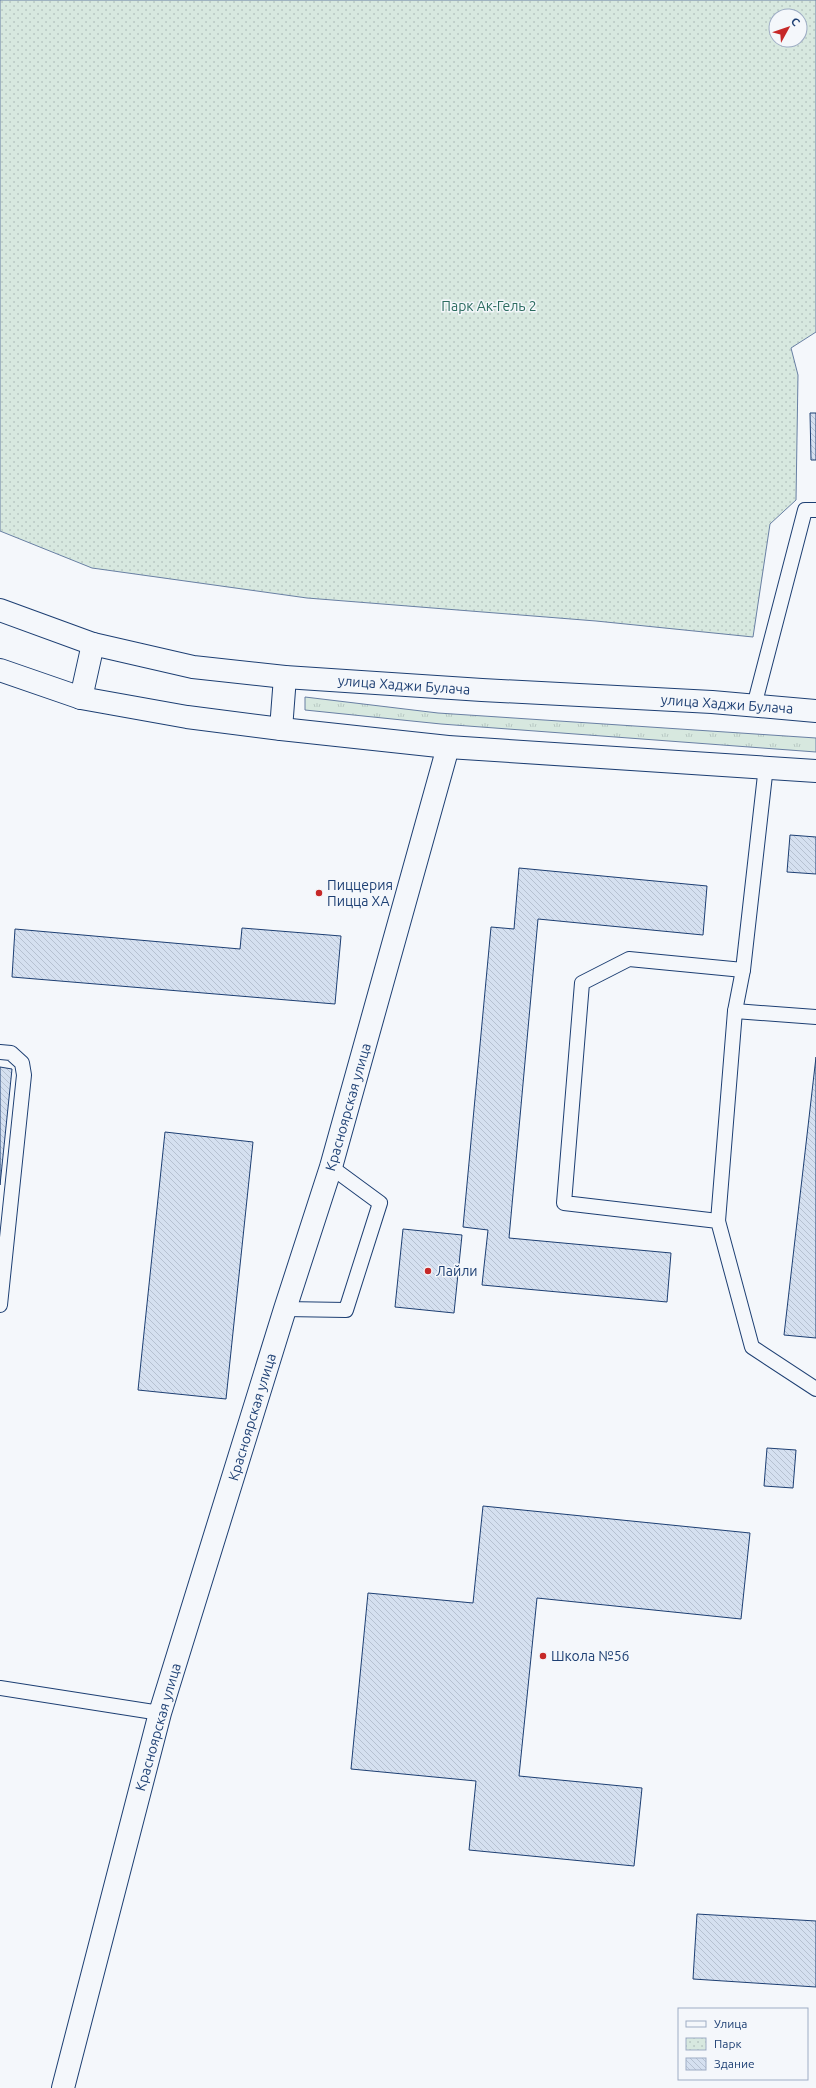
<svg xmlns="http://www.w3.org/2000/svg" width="816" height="2088" font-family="Ubuntu,sans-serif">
<defs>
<pattern id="grass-tufts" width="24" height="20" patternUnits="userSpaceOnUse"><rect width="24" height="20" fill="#d7e8df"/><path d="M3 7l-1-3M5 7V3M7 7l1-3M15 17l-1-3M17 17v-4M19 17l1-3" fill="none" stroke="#b8c8c3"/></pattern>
<pattern id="park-dots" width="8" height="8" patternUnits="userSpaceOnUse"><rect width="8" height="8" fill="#d7e8df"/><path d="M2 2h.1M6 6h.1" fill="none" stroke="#b8c8c3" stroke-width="1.8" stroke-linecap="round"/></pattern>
<pattern id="building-back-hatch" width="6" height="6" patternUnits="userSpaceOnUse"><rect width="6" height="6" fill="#d5e0f0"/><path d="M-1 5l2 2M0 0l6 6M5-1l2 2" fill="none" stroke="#b6c1d1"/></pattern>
</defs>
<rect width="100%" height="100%" fill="#f4f7fb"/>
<polygon fill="url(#grass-tufts)" stroke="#687fa3" points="305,697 438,713 816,738 816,752 441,724 305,710"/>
<path fill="url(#park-dots)" stroke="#687fa3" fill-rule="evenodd" d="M0,0H816V332L791,348L798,375L796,500L770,524L753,637L596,621L307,598L92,568L0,531ZM776,16H800V40H776Z"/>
<g fill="url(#building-back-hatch)" stroke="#1d3f73">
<polygon points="810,413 816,413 816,460 811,460"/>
<polygon points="790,835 816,837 816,874 787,872"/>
<polygon points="519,868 707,886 703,935 538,919 509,1238 671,1253 667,1302 482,1285 488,1230 463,1227 491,927 514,929"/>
<polygon points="242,928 341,936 335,1004 12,977 15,929 240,949"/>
<polygon points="816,1057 816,1338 784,1335"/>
<polygon points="0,1067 12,1069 0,1185"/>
<polygon points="165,1132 253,1142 226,1399 138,1390"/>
<polygon points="403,1229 462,1235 454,1313 395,1307"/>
<polygon points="767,1448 796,1450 793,1488 764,1486"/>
<polygon points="483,1506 750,1533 741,1619 537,1598 519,1776 642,1788 634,1866 469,1850 476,1781 351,1769 368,1593 473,1603"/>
<polygon points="697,1914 816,1921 816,1987 693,1979"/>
</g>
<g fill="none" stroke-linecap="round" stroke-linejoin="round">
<g stroke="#1d3f73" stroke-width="16">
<g id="service">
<polyline points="754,706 805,510 816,510"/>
<polyline points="766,766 743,970 629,959 582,983 564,1203 718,1221 752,1347 816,1389"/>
<polyline points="735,1011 816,1017"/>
<polyline points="0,1052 11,1053 22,1063 24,1075 0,1305"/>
<polyline points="718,1221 735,1011 743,970"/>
<polyline points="285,1309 346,1310 380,1203 331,1167"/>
<polyline points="0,1688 160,1713"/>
</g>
</g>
<g stroke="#1d3f73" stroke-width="24">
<polyline id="minor" points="63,2088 160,1713 285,1309 331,1167 448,747"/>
</g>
<g stroke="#1d3f73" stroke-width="24">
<g id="primary">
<polyline points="0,610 93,644 193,667 285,677 482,690 712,702 816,711"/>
<polyline points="0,670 81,698 187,717 281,729 448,747 816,771"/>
<polyline points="81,698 93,644"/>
<polyline points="281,729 285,677"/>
</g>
</g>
<use href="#service" stroke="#f4f7fb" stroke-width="14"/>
<use href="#minor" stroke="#f4f7fb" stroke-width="22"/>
<use href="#primary" stroke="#f4f7fb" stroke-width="22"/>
</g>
<g fill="#c62828" stroke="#f4f7fb" stroke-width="1.5">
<circle cx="319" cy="893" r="4"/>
<circle cx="428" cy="1271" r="4"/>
<circle cx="543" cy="1656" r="4"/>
</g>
<g text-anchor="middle" stroke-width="3" stroke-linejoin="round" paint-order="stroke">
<g font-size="14" fill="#2c6c60" stroke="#f4f7fb">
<text x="489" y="311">Парк Ак-Гель 2</text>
</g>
<g font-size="14" fill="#1d3f73" stroke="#f4f7fb">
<text transform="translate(404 685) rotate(4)" y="5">улица Хаджи Булача</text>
<text transform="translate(727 704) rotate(4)" y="5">улица Хаджи Булача</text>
<text transform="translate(348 1107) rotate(-74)" y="5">Красноярская улица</text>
<text transform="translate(252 1417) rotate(-73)" y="5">Красноярская улица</text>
<text transform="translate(158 1727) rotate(-74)" y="5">Красноярская улица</text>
</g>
<g font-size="14" fill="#1d3f73" stroke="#f4f7fb" text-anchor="start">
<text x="327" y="890">Пиццерия<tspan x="327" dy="16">Пицца ХА</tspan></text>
<text x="436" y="1276">Лайли</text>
<text x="551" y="1661">Школа №56</text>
</g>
</g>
<rect x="678" y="2008" width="130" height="72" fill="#f4f7fb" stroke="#9eadc5"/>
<rect x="686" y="2021" width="20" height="6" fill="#f4f7fb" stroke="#9eadc5"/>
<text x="714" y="2028" font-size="12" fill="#1d3f73">Улица</text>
<rect x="686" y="2038" width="20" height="12" fill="url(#park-dots)" stroke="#9eadc5"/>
<text x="714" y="2048" font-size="12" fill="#1d3f73">Парк</text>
<rect x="686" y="2058" width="20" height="12" fill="url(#building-back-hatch)" stroke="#9eadc5"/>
<text x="714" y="2068" font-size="12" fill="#1d3f73">Здание</text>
<g transform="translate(788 28) rotate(50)"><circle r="19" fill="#f4f7fb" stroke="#9eadc5"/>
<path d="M0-3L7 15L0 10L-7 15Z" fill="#c62828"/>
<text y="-6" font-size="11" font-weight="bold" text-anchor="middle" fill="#1d3f73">С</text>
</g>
</svg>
